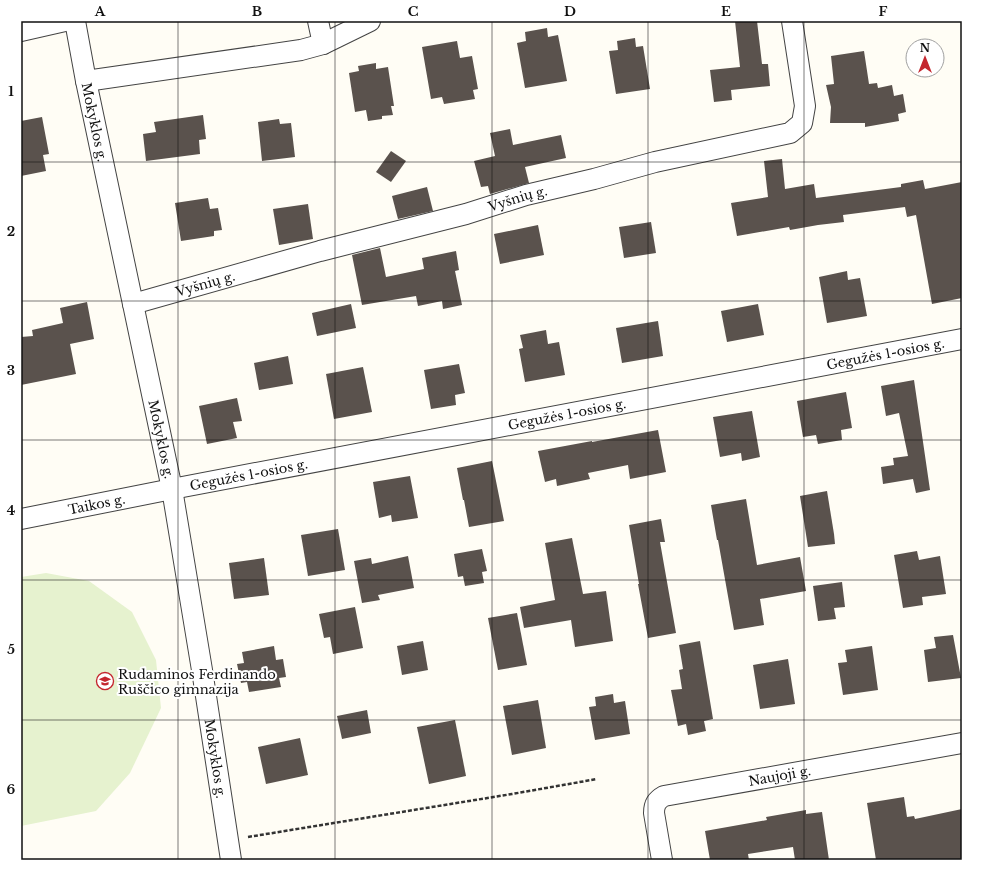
<svg xmlns="http://www.w3.org/2000/svg" width="983" height="881" font-family="'Libre Baskerville',serif">
<rect width="100%" height="100%" fill="#fffdf5"/>
<polygon fill="#e6f2cf" points="46,573 89,581 132,612 156,660 161,708 130,773 96,811 21,826 21,577"/>
<g fill="#5a524d">
<polygon points="735,21 757,21 762,64 768,64 770,86 731,90 732,100 714,102 710,70 740,67"/>
<polygon points="547,28 548,37 558,35 567,81 525,88 517,43 526,41 525,32"/>
<polygon points="635,38 636,47 643,46 650,89 616,94 609,51 618,50 617,41"/>
<polygon points="457,41 460,58 472,56 478,89 473,90 475,99 444,104 442,97 431,99 422,47"/>
<polygon points="864,51 869,84 877,83 878,88 892,85 894,96 903,94 906,112 898,114 899,121 865,127 865,123 830,123 831,107 826,85 834,84 831,56"/>
<polygon points="376,63 376,69 388,67 394,106 391,106 393,115 382,116 382,119 368,121 366,110 355,112 349,73 359,71 358,66"/>
<polygon points="203,115 206,139 199,140 200,154 146,161 143,134 156,132 154,122"/>
<polygon points="42,117 49,154 43,155 46,171 21,176 21,121"/>
<polygon points="279,119 280,124 291,123 295,157 262,161 258,122"/>
<polygon points="510,129 513,145 561,135 566,158 525,167 529,183 490,194 488,186 481,187 474,161 495,156 490,133"/>
<polygon points="391,151 406,161 391,182 376,172"/>
<polygon points="782,159 785,189 814,184 816,198 901,187 901,184 923,180 925,189 962,182 962,298 932,304 916,215 907,217 905,207 843,215 844,222 818,225 790,230 789,227 737,236 731,203 768,197 764,161"/>
<polygon points="427,187 433,211 398,219 392,196"/>
<polygon points="208,198 210,209 218,208 222,230 214,231 214,236 181,241 175,203"/>
<polygon points="308,204 313,239 279,245 273,209"/>
<polygon points="651,222 656,253 624,258 619,227"/>
<polygon points="538,225 544,255 500,264 494,234"/>
<polygon points="380,248 386,277 424,269 422,258 456,251 459,270 455,271 462,305 443,309 442,301 418,306 416,296 362,305 352,255"/>
<polygon points="847,271 848,280 860,278 867,316 827,323 819,277"/>
<polygon points="87,302 94,339 70,344 76,374 21,385 21,337 33,336 32,330 63,323 60,308"/>
<polygon points="351,304 356,328 317,336 312,313"/>
<polygon points="758,304 764,335 727,342 721,311"/>
<polygon points="658,321 663,356 622,363 616,328"/>
<polygon points="546,330 548,344 559,342 565,375 525,382 519,349 523,348 520,335"/>
<polygon points="288,356 293,384 259,390 254,363"/>
<polygon points="459,364 465,393 455,395 456,405 431,409 424,370"/>
<polygon points="363,367 372,412 334,419 326,374"/>
<polygon points="914,380 930,490 916,493 913,479 883,484 881,467 894,465 893,458 908,456 899,413 886,416 881,386"/>
<polygon points="846,392 852,428 841,430 842,440 818,444 816,435 803,437 797,401"/>
<polygon points="237,398 242,421 233,422 237,438 207,444 199,406"/>
<polygon points="752,411 760,457 742,461 741,453 720,457 713,417"/>
<polygon points="658,430 666,472 630,479 628,465 588,473 590,479 557,486 556,479 545,482 538,451 592,441 592,442"/>
<polygon points="492,461 504,521 469,527 464,500 463,500 457,468"/>
<polygon points="410,476 418,518 392,522 391,515 379,518 373,482"/>
<polygon points="827,491 834,534 835,544 808,547 800,496"/>
<polygon points="746,499 757,565 800,557 806,591 760,599 764,625 734,630 718,540 717,540 711,505"/>
<polygon points="661,519 665,542 660,542 676,633 648,638 638,584 639,584 629,525"/>
<polygon points="338,529 345,570 308,576 301,535"/>
<polygon points="572,538 583,594 606,591 613,641 575,647 571,620 524,628 520,607 555,600 545,543"/>
<polygon points="482,549 487,571 482,572 484,583 465,586 463,576 458,577 454,554"/>
<polygon points="917,551 919,560 940,556 946,594 922,597 923,605 903,608 894,555"/>
<polygon points="408,556 414,588 378,595 380,600 362,603 354,561 371,558 372,564"/>
<polygon points="264,558 269,595 234,599 229,563"/>
<polygon points="842,582 845,607 834,608 836,619 818,621 813,586"/>
<polygon points="355,607 363,648 333,654 330,637 324,638 319,614"/>
<polygon points="517,613 527,665 498,670 488,618"/>
<polygon points="953,635 961,678 928,682 924,650 936,648 934,637"/>
<polygon points="423,641 428,670 402,675 397,646"/>
<polygon points="700,641 713,719 704,721 706,731 688,735 686,724 678,726 671,690 682,689 679,670 683,669 679,645"/>
<polygon points="274,646 276,660 283,659 286,677 279,678 281,687 249,692 247,682 241,683 237,664 244,663 242,652"/>
<polygon points="872,646 878,690 843,695 838,663 847,662 845,650"/>
<polygon points="788,659 795,704 760,709 753,665"/>
<polygon points="613,694 614,703 625,701 630,734 595,740 589,707 596,706 595,697"/>
<polygon points="538,700 546,748 512,755 503,706"/>
<polygon points="367,710 371,733 342,739 337,716"/>
<polygon points="455,720 466,776 429,784 417,727"/>
<polygon points="300,738 308,775 266,784 258,747"/>
<polygon points="904,797 907,817 914,816 915,819 962,809 962,860 876,860 867,803"/>
<polygon points="806,810 806,814 822,812 829,860 795,860 793,847 748,854 749,860 710,860 705,831 767,820 766,817"/>
</g>
<g fill="none" stroke-linecap="round" stroke-linejoin="round">
<g stroke="#444" stroke-width="22">
<g id="minor">
<path id="s1" d="M75,21L86,81L133,304L172,489L202,670L231,860"/>
<polyline points="318,21 323,44"/>
<polyline points="21,31 65,21"/>
<polyline points="86,81 301,50 323,44 370,21"/>
<path id="s2" d="M133,304L320,251L466,214L526,195L594,179L655,162L790,133L802,123L805,106L792,21"/>
<path id="s3" d="M21,519L172,489L962,339"/>
<path id="s4" d="M662,860L654,813C654,804 657,800 664,796L962,743"/>
</g>
</g>
<polyline stroke="#333" stroke-width="2.5" stroke-dasharray="4 2" stroke-linecap="butt" points="248,837 512,794 597,779"/>
<use href="#minor" stroke="#fff" stroke-width="20"/>
</g>
<path fill="none" stroke="#111" stroke-width="1" stroke-opacity="0.55" d="M178,21V860M335,21V860M492,21V860M648,21V860M804,21V860M21,162H962M21,301H962M21,440H962M21,580H962M21,720H962"/>
<defs>
<g id="school-ring" transform="scale(0.9)"><circle r="9.5" fill="#fff" stroke="#c4262e" stroke-width="1.5"/><path d="M0-5L7-2L0 1L-7-2ZM-4 1L0 2.5L4 1V4Q0 6-4 4Z" fill="#c4262e"/></g>
</defs>
<g fill-rule="evenodd">
<use href="#school-ring" x="105" y="681"/>
</g>
<g text-anchor="middle" stroke-width="4" stroke-linejoin="round" paint-order="stroke">
<g font-size="13" fill="#111" stroke="#fff">
<text dy="5" stroke="none"><textPath href="#s1" startOffset="103">Mokyklos g.</textPath></text>
<text dy="5" stroke="none"><textPath href="#s2" startOffset="399">Vyšnių g.</textPath></text>
<text dy="5" stroke="none"><textPath href="#s2" startOffset="75">Vyšnių g.</textPath></text>
<text dy="5" stroke="none"><textPath href="#s3" startOffset="880">Gegužės 1-osios g.</textPath></text>
<text dy="5" stroke="none"><textPath href="#s3" startOffset="556">Gegužės 1-osios g.</textPath></text>
<text dy="5" stroke="none"><textPath href="#s1" startOffset="427">Mokyklos g.</textPath></text>
<text dy="5" stroke="none"><textPath href="#s3" startOffset="232">Gegužės 1-osios g.</textPath></text>
<text dy="5" stroke="none"><textPath href="#s3" startOffset="77">Taikos g.</textPath></text>
<text dy="5" stroke="none"><textPath href="#s1" startOffset="751">Mokyklos g.</textPath></text>
<text dy="5" stroke="none"><textPath href="#s4" startOffset="186">Naujoji g.</textPath></text>
</g>
<g font-size="13" fill="#111" stroke="#fff" text-anchor="start">
<text x="118" y="679">Rudaminos Ferdinando<tspan x="118" dy="15">Ruščico gimnazija</tspan></text>
</g>
</g>
<rect width="983" height="881" fill="none" stroke="#ffffff" stroke-width="44"/>
<g transform="translate(925 58)"><circle r="19" fill="#ffffff" stroke="#a0a0a0"/>
<path d="M0-3L7 15L0 10L-7 15Z" fill="#c4262e"/>
<text y="-6" font-size="11" font-weight="bold" text-anchor="middle" fill="#111111">N</text>
</g>
<rect x="22" y="22" width="939" height="837" fill="none" stroke="#111" stroke-width="1.5"/>
<g font-size="13" text-anchor="middle" font-weight="bold" fill="#111">
<text x="100" y="16">A</text>
<text x="257" y="16">B</text>
<text x="413" y="16">C</text>
<text x="570" y="16">D</text>
<text x="726" y="16">E</text>
<text x="883" y="16">F</text>
<text x="11" y="96">1</text>
<text x="11" y="236">2</text>
<text x="11" y="375">3</text>
<text x="11" y="515">4</text>
<text x="11" y="654">5</text>
<text x="11" y="794">6</text>
</g>
</svg>
